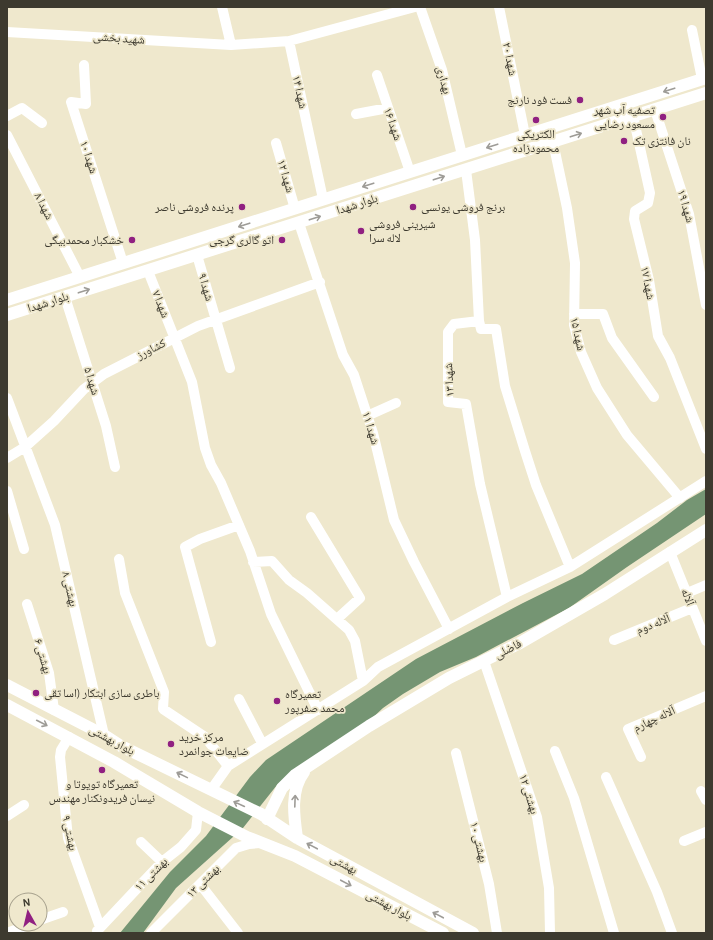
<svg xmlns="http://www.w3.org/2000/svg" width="713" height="940" font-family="'Alegreya Sans','Noto Naskh Arabic',sans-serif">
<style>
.water{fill:#759573}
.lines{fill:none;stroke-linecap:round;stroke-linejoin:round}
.minor{stroke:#fff;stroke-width:10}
.major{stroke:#fff;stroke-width:12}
.oneway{stroke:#9e9c97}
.poi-dot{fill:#902081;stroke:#efe8cd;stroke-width:1.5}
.labels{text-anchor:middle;stroke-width:3.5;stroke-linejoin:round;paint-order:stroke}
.street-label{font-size:12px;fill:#3d3a2f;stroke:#efe8cd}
.poi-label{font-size:12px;fill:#3d3a2f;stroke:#efe8cd;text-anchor:start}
</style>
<rect width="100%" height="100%" fill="#efe8cd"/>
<path class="water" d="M706,489V514L627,567L569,608L476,657L440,672L403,694L383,708L368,722L295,770L277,785L243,828L176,888L143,933H120L170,872L206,836L250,777L266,760L416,659L523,603L582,574L657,523L687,500Z"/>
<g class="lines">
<path class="minor" d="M222,7L231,45
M420,7L442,70L462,155
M499,7L525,135
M692,30L702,79
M7,32L231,45L289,41L323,199
M289,41L415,7
M84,65L86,104L71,102L123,263
M377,75L410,172
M655,110L689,214L706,305
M356,114L388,108
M7,116L22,108L42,123
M633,116L650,193L648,203L635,211L634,219L649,280L658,336L670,358L706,449
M7,135L80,277
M553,142L567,208L575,263L574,325L581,352L597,388L627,435L680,498
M276,143L295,209
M466,170L475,240L479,321L454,324L448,332V402L466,404L480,484L507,597
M299,223L343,355L354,375L373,433L394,520L414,562L449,629
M197,255L230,368
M148,271L192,382L205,448L211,465L221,483L250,551L271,614L318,710
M65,297L106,426L115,467
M574,314H603L612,338L654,397
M479,321L481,329H496L505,386L525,451L536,485L570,567
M7,398L55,525L104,735
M367,416L396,403
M7,458L25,447L54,421L84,389L104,374L198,326L320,282
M7,491L24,549
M311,517L360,598L337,619
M670,552L706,641
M119,559L125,593L164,692L163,709L205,737L228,766
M253,562L272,561L289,580L307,593L349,630L355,641L363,681
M687,593L706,585
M27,604L49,673L54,710
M614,640L692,608
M211,642L185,547L200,539L239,525
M484,661L537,817L549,888L550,933
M239,699L262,743
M69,737L61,750L60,757L68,838L100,927
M555,751L574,798L614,933
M456,753L489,884L497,933
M641,757L628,729L706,696
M606,777L657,892L672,933
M211,790L228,766L363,681L378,667L507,597L570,567L706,481
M701,791L706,800
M7,816L24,805
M684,841L706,832
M141,842L162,862
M200,884L238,933
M40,920L63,912
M97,931L162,862L181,847L196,830L198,812
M7,933L31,924
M151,933L236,848L249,844L260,843"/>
<path class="major" d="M7,300L706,78
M7,315L706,93
M7,685L104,735L121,746L261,814L297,838L473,933
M7,705L114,762L198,812L247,837L295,856L443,933
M267,819L282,788L295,775L369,726L449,678L520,643L605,594L706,530
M297,838C294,817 290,790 304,772"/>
</g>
<defs><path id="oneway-shaft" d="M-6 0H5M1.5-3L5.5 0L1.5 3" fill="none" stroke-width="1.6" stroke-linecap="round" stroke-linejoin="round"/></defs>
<g class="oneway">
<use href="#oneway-shaft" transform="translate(669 90) rotate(162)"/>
<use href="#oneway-shaft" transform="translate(576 135) rotate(-18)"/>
<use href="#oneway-shaft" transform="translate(492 146) rotate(162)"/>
<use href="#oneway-shaft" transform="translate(439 178) rotate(-18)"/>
<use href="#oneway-shaft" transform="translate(368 185) rotate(162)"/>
<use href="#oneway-shaft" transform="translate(315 218) rotate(-18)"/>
<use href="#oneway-shaft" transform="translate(244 225) rotate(162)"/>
<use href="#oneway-shaft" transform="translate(84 291) rotate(-18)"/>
<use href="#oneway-shaft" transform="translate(42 723) rotate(27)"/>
<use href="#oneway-shaft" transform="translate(182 775) rotate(-154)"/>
<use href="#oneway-shaft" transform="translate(295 801) rotate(-88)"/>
<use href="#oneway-shaft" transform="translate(239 804) rotate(-155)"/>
<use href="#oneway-shaft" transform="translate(312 846) rotate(-152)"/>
<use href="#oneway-shaft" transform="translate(346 883) rotate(28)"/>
<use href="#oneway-shaft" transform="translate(438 915) rotate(-152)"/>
</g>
<g class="poi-dot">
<circle cx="580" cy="100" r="4"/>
<circle cx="663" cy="117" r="4"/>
<circle cx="536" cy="120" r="4"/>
<circle cx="624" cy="141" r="4"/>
<circle cx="242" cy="207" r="4"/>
<circle cx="413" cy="207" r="4"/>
<circle cx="361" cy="231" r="4"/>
<circle cx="132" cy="240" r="4"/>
<circle cx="282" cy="240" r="4"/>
<circle cx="36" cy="693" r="4"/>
<circle cx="277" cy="701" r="4"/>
<circle cx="171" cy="744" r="4"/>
<circle cx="102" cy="770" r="4"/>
</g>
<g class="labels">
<g class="street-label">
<text transform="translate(119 38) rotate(4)" y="4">شهید بخشی</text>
<text transform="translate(510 59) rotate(79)" y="4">شهدا ۲۰</text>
<text transform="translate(444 80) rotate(75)" y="4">بهداری</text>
<text transform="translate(300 92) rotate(78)" y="4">شهدا ۱۴</text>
<text transform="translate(393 124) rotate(71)" y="4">شهدا ۱۶</text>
<text transform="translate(89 157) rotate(72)" y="4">شهدا ۱۰</text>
<text transform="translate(286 176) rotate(74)" y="4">شهدا ۱۲</text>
<text transform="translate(357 204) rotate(-18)" y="4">بلوار شهدا</text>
<text transform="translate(44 206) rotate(63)" y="4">شهدا ۸</text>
<text transform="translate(686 206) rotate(74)" y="4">شهدا ۱۹</text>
<text transform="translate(648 283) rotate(79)" y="4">شهدا ۱۷</text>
<text transform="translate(206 287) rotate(74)" y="4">شهدا ۹</text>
<text transform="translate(48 302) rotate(-18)" y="4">بلوار شهدا</text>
<text transform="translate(161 304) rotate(69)" y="4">شهدا ۷</text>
<text transform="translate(578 334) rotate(78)" y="4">شهدا ۱۵</text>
<text transform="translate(151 349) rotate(-27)" y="4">کشاورز</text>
<text transform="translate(449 380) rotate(-93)" y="4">شهدا ۱۳</text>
<text transform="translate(92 381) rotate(73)" y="4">شهدا ۵</text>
<text transform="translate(371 428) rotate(73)" y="4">شهدا ۱۱</text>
<text transform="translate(70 589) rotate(77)" y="4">بهشتی ۸</text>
<text transform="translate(688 597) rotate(68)" y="4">آلاله</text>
<text transform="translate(653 624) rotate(-22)" y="4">آلاله دوم</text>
<text transform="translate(508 649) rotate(-27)" y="4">فاضلی</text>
<text transform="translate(43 656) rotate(74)" y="4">بهشتی ۶</text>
<text transform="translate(654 719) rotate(-25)" y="4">آلاله چهارم</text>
<text transform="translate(112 740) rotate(28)" y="4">بلوار بهشتی</text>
<text transform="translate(529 794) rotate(73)" y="4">بهشتی ۱۲</text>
<text transform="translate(70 833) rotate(78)" y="4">بهشتی ۹</text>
<text transform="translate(479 842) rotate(76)" y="4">بهشتی ۱۰</text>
<text transform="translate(344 864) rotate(28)" y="4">بهشتی</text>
<text transform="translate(151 874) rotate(-45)" y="4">بهشتی ۱۱</text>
<text transform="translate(203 881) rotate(-45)" y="4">بهشتی ۱۳</text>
<text transform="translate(389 905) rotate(28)" y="4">بلوار بهشتی</text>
</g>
<g class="poi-label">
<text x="572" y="104" text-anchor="end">فست فود نارنج</text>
<text x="655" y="114" text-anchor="end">تصفیه آب شهر<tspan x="655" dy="14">مسعود رضایی</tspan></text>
<text x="536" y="138" text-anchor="middle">الکتریکی<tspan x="536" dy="14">محمودزاده</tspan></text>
<text x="632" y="145">نان فانتزی تک</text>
<text x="234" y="211" text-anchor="end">پرنده فروشی ناصر</text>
<text x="421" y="211">برنج فروشی یونسی</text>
<text x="369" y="228">شیرینی فروشی<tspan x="369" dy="14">لاله سرا</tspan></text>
<text x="124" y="244" text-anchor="end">خشکبار محمدبیگی</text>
<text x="274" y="244" text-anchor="end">اتو گالری گرجی</text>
<text x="44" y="697">باطری سازی ابتکار (اسا تقی</text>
<text x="285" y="698">تعمیرگاه<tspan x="285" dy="14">محمد صفرپور</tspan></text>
<text x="179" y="741">مرکز خرید<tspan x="179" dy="14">ضایعات جوانمرد</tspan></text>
<text x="102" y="788" text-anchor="middle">تعمیرگاه تویوتا و<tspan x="102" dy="14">نیسان فریدونکنار مهندس</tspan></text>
</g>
</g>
<rect width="713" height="940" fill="none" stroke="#3d3a2f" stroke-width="16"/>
<g transform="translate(28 912) rotate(352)"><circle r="19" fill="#efe8cd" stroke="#a8a28e"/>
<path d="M0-3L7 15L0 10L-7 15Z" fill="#902081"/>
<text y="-6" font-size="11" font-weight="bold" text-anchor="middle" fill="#3d3a2f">N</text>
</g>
</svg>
